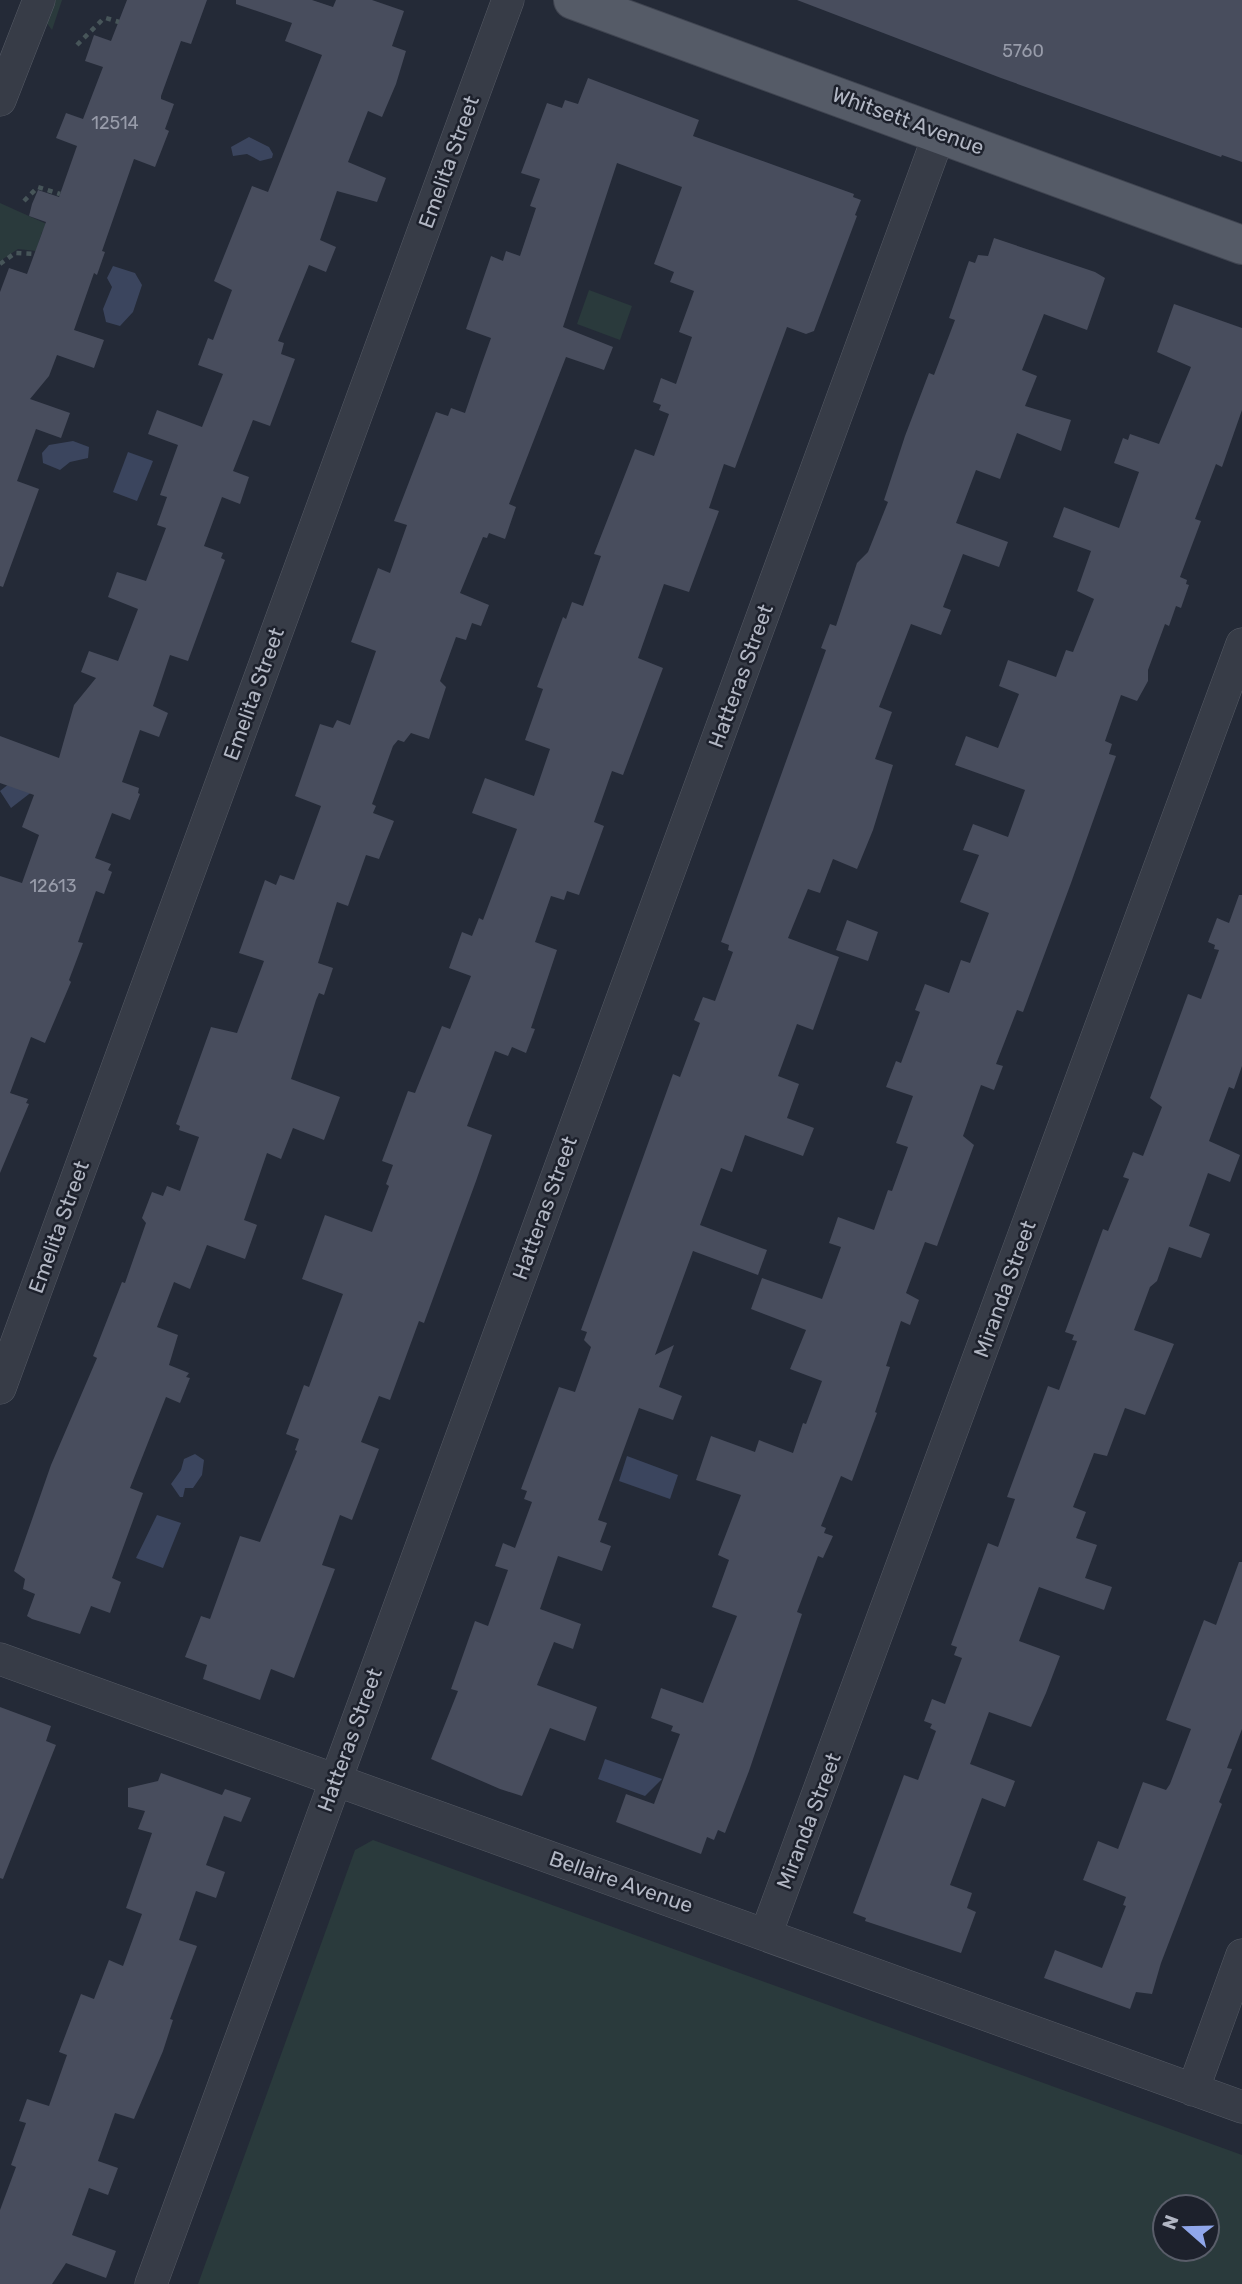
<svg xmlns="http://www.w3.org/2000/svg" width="1242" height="2284" font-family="Rubik,sans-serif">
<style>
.green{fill:#2a3a3c;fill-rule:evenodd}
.water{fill:#3b455e}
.building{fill:#484d5d}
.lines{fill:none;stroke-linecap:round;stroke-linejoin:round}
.minor-casing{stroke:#555a65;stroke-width:33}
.major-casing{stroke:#404551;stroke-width:40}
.path{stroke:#475559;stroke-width:4.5;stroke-dasharray:5 5;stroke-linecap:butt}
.minor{stroke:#373c47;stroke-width:32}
.major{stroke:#555b67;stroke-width:38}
.labels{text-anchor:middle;stroke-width:5;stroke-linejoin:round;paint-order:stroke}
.number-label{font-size:18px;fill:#989caa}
.street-label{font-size:21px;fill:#b2b7c4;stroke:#1d212c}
</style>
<rect width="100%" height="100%" fill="#242a37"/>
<path class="green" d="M53,0H62L52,30L46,22Z
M0,203L51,226L42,232L36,251L18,249L0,261Z
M589,290L632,306L620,340L577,324Z
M373,1840L1242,2155V2284H198L355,1850ZM1165,2207H1207V2249H1165Z"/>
<path class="water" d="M249,137L269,147L273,154L272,158L260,161L247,154L233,156L231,147Z
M113,266L135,273L142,285L133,312L120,326L106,322L103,309L112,287L107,278Z
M73,441L89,447L88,458L70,462L60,470L43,463L42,453L49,445Z
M128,452L153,461L137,501L113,492Z
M29,768L42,784L11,808L0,791Z
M195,1454L204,1460L202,1475L193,1488H185L183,1497H180L171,1484L181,1470L184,1459Z
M627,1456L678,1475L670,1499L619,1481Z
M157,1515L181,1523L163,1568L136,1558Z
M605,1759L662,1779L645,1796L598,1779Z"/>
<path class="building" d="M127,0H207L191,44L181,41L161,96V99L174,104L165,129L169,131L155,167L134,159L102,251L105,252L97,275L94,273L74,330L104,340L94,368L57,355L49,376L30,399L70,413L61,438L36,429L17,481L39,489L3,587L0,586V292L9,268L27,274L46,222L29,216L32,204L38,190L59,197L77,146L56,138L66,113L83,119L103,67L85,61L94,35L111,41Z
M236,0H312L333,7L336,0H372L404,11L392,46L406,51L396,84L382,117L368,111L348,162L386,178L377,202L337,191L320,240L336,247L326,272L309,265L278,341L284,343L281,354L295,359L270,426L253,420L233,471L249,477L240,504L222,497L204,546L223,553L221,558L225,560L188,661L170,655L153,706L168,713L159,737L140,730L122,782L139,788L138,793L140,794L130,820L112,813L95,858L111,864L108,870L112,872L104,894L96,891L78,942L83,943L69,980L71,982L45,1043L31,1037L10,1093L28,1099L26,1103L29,1104L0,1173V876L22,883L39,835L22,827L34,795L0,783V736L59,758L74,705L96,678L81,672L89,651L118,661L138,609L108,597L117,572L146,581L166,528L157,525L167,497L160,495L178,445L148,434L157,410L202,427L223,374L198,365L208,338L213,340L232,290L214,281L252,186L268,192L322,55L285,41L292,23L236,4Z
M797,0H1242V162L1222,155L1221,157L1001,78Z
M588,78L699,120L693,136L854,194L853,197L861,200L855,215L857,216L814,331L806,334L787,327L735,468L724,464L709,508L719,511L689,592L664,584L638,658L663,668L623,775L612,771L594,822L604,826L579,895L567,891L564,900L551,896L535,942L557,950L531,1028L535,1029L526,1053L512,1047L508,1056L495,1051L467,1126L492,1135L476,1181L424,1323L419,1321L390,1400L379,1396L361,1442L379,1449L352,1520L340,1515L322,1565L335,1569L294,1678L271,1669L260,1700L203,1679L207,1665L185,1657L201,1616L210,1619L240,1536L260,1542L297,1451L295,1450L299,1439L286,1434L304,1385L309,1387L343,1294L302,1279L325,1215L372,1232L389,1186L386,1184L393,1165L382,1161L408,1091L415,1093L442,1026L450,1029L471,976L449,968L462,932L472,936L479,918L483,920L517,829L472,813L485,778L534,796L550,749L525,740L543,689L537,687L563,617L566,619L572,602L583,606L601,556L594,554L635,449L654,456L669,414L659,410L661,405L653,402L661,378L676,384L692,337L679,332L694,291L670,282L674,272L654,264L682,187L617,163L563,327L613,347L604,370L566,357L509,504L516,507L505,539L489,533L487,538L483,537L460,593L489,605L481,626L472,623L466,640L456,637L440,681L446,687L429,739L411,733L404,742L398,740L393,746L372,804L376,806L373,813L394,821L379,859L366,855L348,906L337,902L318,963L333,968L324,995L319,993L316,1000L291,1079L340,1097L324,1140L293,1128L281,1159L267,1153L244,1220L257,1225L245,1259L207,1245L190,1289L174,1282L157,1327L178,1335L169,1365L189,1373L186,1377L190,1378L180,1403L166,1397L130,1488L143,1493L112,1578L121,1582L110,1613L91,1606L80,1634L32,1619L27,1616L35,1594L23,1589L25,1579L14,1571L51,1465L97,1358L93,1356L122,1282L125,1283L146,1223L142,1218L152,1192L163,1196L167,1186L180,1191L199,1137L179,1130L180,1126L176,1124L211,1027L237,1033L264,961L239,953L265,880L276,885L280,875L294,880L321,806L295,796L320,724L333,728L337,720L350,725L376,651L351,642L378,568L390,573L407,525L394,521L436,412L448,416L451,408L465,413L481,366L491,338L466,329L491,256L503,261L506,251L520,256L536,208L530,206L540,179L521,173L547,103L562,108L565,100L578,104Z
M994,238L1095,272L1105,278L1087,330L1044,314L1022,370L1037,376L1025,406L1071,420L1061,451L1017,433L1000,479L976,470L956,523L1008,542L999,567L963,554L943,607L951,610L941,635L911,624L879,707L892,712L875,759L893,765L873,830L857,869L833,859L820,893L808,889L788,938L839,957L813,1030L797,1024L778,1076L799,1084L787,1118L814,1128L803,1156L745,1135L732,1172L721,1168L700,1225L767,1250L758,1275L693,1251L655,1355L674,1345L659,1387L682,1396L673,1420L639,1408L598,1520L607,1523L600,1542L611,1546L602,1571L558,1556L540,1609L581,1624L573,1649L554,1642L537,1685L597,1707L585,1741L550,1728L522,1796L500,1789L431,1759L458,1691L451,1689L475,1621L488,1626L508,1570L495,1566L503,1543L515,1548L532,1502L524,1499L527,1491L521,1489L559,1387L575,1392L591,1347L584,1340L587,1332L581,1330L608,1255L673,1074L680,1077L700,1023L694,1020L703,997L715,1001L733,952L728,950L729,945L721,942L826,650L821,648L830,624L836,626L857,563L868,552L888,502L884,500L905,436L929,373L934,375L955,320L949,318L969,261L975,263L978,255L988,256Z
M1174,304L1242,328V410L1222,467L1216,464L1195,519L1201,521L1180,577L1187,580L1186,584L1189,585L1181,608L1176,606L1169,626L1165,624L1148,670V681L1137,701L1121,695L1105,741L1112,744L1109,754L1116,756L1071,883L1023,1012L1017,1010L996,1064L1003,1066L994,1090L981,1085L963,1136L974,1145L937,1246L925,1242L906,1293L919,1300L910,1325L901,1321L886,1366L890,1367L875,1412L877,1413L852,1481L841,1476L821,1526L826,1528L824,1533L833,1536L823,1558L818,1556L797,1612L802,1614L749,1771L725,1833L718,1830L714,1840L707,1837L701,1854L616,1822L626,1794L654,1804L680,1734L671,1731L673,1726L651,1718L661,1688L703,1703L737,1616L712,1607L729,1560L718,1555L741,1495L696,1480L711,1436L755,1452L759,1440L793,1453L803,1423L806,1424L822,1381L790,1369L806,1330L751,1309L762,1278L822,1299L841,1247L829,1243L838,1217L874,1230L888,1190L892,1191L908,1147L896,1143L913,1096L886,1087L896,1061L901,1063L920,1012L915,1010L925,984L949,993L961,960L970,963L989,913L960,902L979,855L963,850L973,824L1008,837L1025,790L955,765L966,736L998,748L1019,694L999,686L1008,660L1056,677L1066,650L1073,652L1094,599L1077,591L1091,551L1053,537L1064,507L1119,528L1139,472L1114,463L1123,438L1128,440L1130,434L1159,444L1191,367L1157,352Z
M1239,895H1242V1066L1234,1089L1229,1087L1209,1141L1240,1155L1230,1182L1208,1173L1189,1226L1210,1234L1201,1258L1169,1247L1157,1281L1150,1287L1134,1330L1174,1344L1145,1415L1125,1408L1107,1456L1094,1453L1073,1507L1086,1512L1076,1538L1097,1545L1085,1578L1112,1587L1104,1610L1039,1587L1019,1641L1060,1656L1046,1693L1031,1727L989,1712L970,1764L1015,1781L1005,1807L982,1798L950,1885L972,1893L967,1908L976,1912L961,1953L865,1921L866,1918L853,1913L904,1775L918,1780L936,1731L930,1728L932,1724L924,1721L932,1699L945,1704L962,1658L954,1655L957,1647L951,1645L988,1543L998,1547L1015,1499L1007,1497L1048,1386L1059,1390L1077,1341L1072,1340L1074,1335L1065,1332L1103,1229L1108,1231L1129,1179L1123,1177L1133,1152L1143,1156L1162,1107L1150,1098L1188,994L1201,999L1219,950L1214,949L1215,945L1208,942L1217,918L1229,923Z
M847,920L878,932L868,961L836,950Z
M1239,1562H1242V1729L1227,1768L1232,1769L1219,1802L1222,1804L1161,1963L1152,1994L1136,1992L1130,2009L1044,1978L1055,1950L1102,1968L1126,1906L1123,1905L1126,1897L1083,1880L1098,1841L1118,1849L1143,1782L1166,1790L1170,1784L1191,1729L1166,1720L1204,1620L1216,1625Z
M0,1707L51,1726L46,1741L56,1745L3,1879L0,1878Z
M161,1773L222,1795L225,1789L251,1798L241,1822L224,1816L206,1865L225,1872L216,1898L196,1891L179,1940L197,1946L170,2019L173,2020L163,2051L134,2119L115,2113L98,2161L118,2168L108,2195L89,2188L72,2235L116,2251L106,2278L66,2263L52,2284H0V2210L16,2167L11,2165L26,2123L19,2121L27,2099L49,2106L67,2055L59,2052L81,1994L94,1999L109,1960L123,1966L142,1914L126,1908L152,1833L138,1829L145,1811L128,1807V1788L158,1781Z"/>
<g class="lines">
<g class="minor-casing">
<path id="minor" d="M0,100L39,0
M0,1388L508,0
M0,1659L1242,2107
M766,1934L1242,644
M1193,2090L1242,1955
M151,2284L940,132"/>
</g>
<g class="major-casing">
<path id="major" d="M573,0L1242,245"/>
</g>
<path class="path" d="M77,45L102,20L106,18L119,22
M24,201L38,187L60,194
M0,264L15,253L35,254"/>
<use href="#minor" class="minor"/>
<use href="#major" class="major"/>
</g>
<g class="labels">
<g class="number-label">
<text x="1023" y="57">5760</text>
<text x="115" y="129">12514</text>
<text x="53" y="892">12613</text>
</g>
<g class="street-label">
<text transform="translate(908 121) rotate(20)" y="7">Whitsett Avenue</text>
<text transform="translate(449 162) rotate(-70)" y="7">Emelita Street</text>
<text transform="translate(741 676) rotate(-70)" y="7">Hatteras Street</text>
<text transform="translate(254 694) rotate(-70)" y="7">Emelita Street</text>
<text transform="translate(545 1208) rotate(-70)" y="7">Hatteras Street</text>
<text transform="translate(59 1227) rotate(-70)" y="7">Emelita Street</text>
<text transform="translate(1005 1289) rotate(-70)" y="7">Miranda Street</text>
<text transform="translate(350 1740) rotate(-70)" y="7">Hatteras Street</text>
<text transform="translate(809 1821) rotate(-69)" y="7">Miranda Street</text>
<text transform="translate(621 1882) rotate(19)" y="7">Bellaire Avenue</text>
</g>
</g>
<g transform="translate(1186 2228) rotate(290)"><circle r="33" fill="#1d212c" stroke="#595d69" stroke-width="2"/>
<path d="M0-5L12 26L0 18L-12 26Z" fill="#90a7eb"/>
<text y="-10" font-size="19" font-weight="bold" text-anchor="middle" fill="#b2b7c4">N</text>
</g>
</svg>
